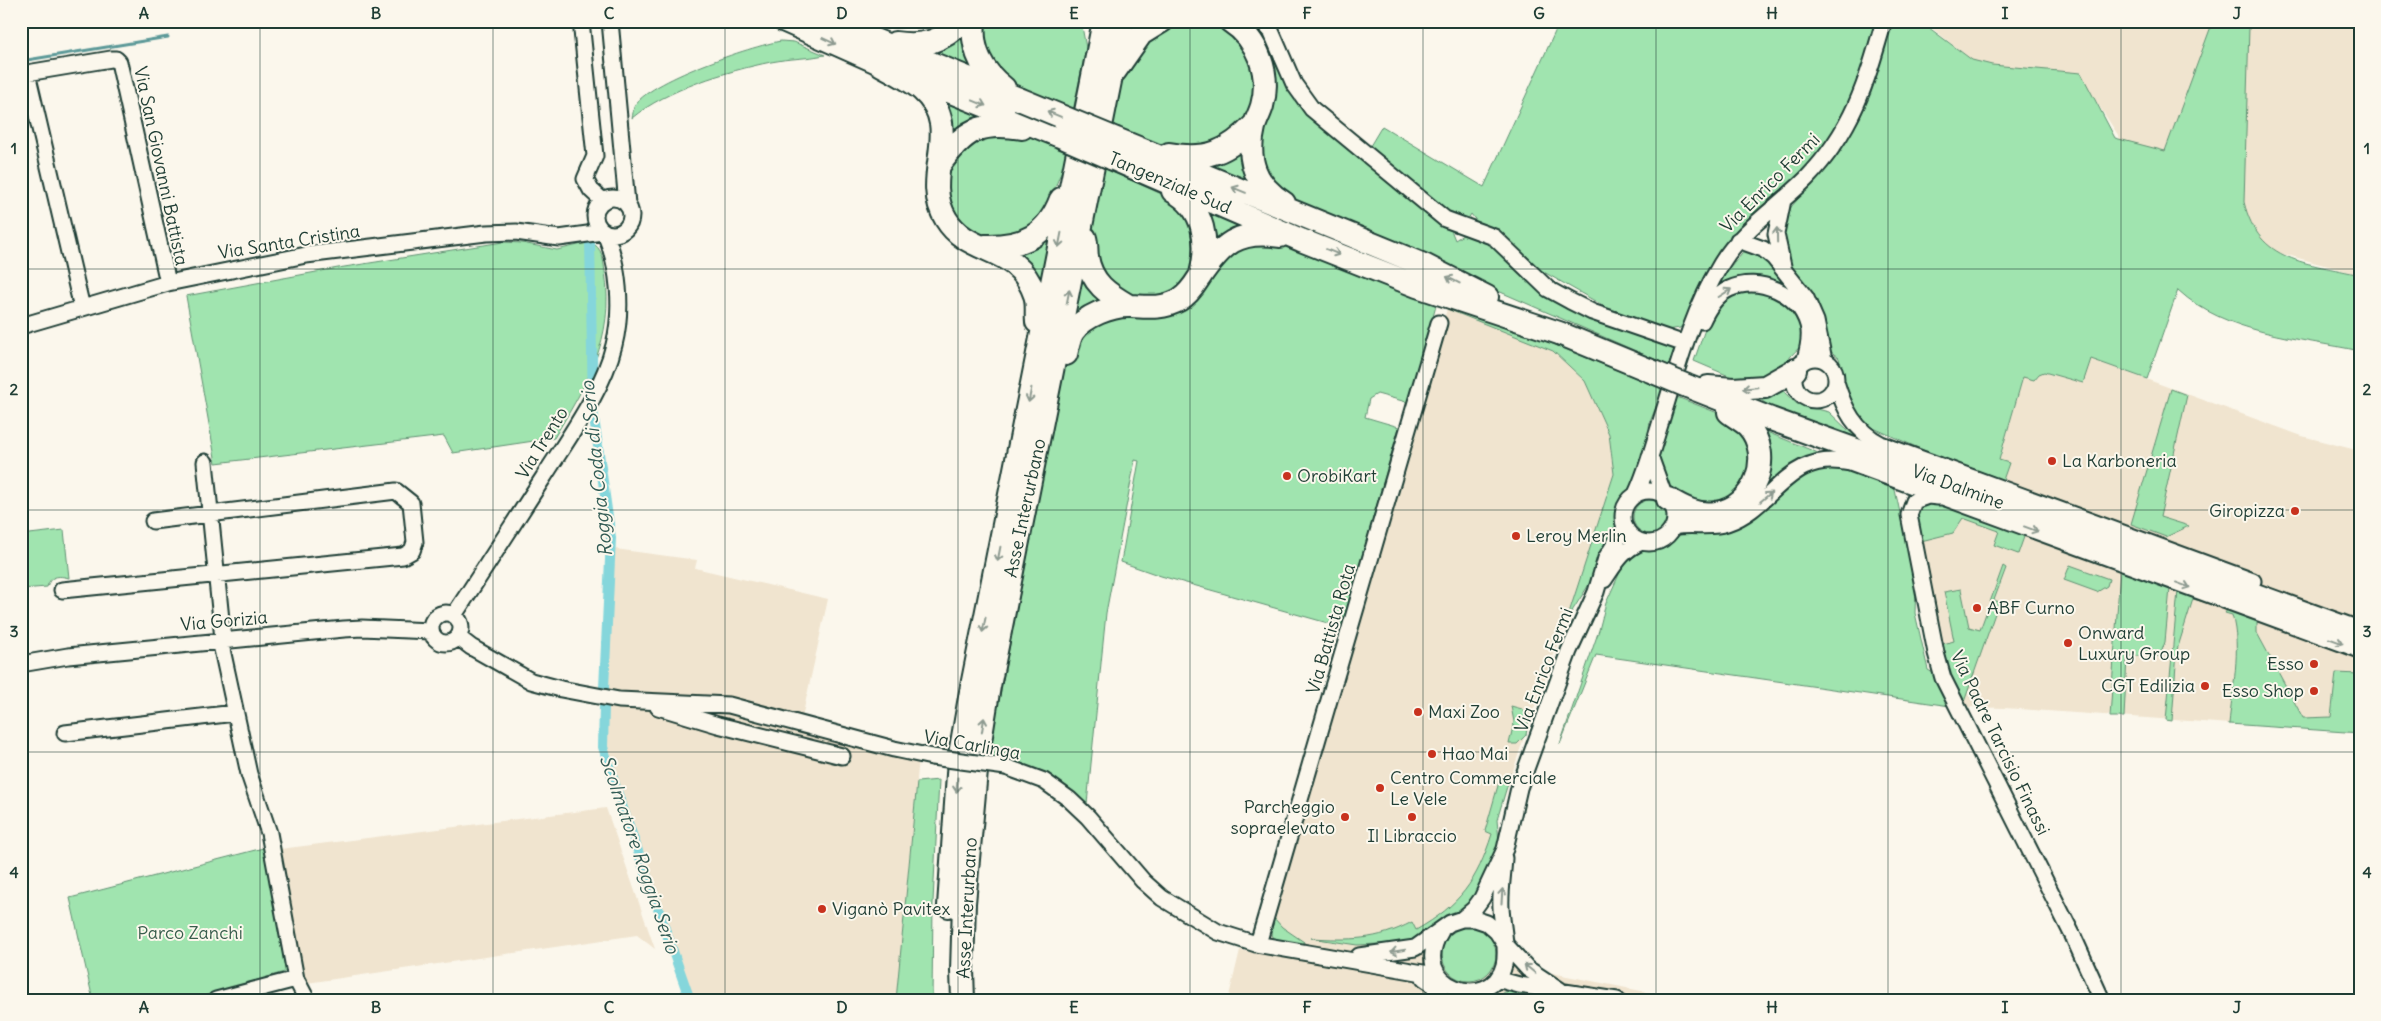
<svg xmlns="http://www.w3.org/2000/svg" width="2381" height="1021" font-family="Delius,sans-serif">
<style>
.built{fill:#f0e4cf}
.green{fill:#a0e4af;stroke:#609072}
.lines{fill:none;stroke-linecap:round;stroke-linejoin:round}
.stream{stroke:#5c9998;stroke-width:3}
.canal{stroke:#85d6db;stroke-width:10}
.minor-casing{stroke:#1f3d34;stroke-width:19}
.highway-casing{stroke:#1f3d34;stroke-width:26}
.minor{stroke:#fbf7ec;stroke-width:15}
.highway{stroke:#fbf7ec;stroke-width:22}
.minor-bridge-casing{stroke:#1f3d34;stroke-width:19;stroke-linecap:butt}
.highway-bridge-casing{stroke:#1f3d34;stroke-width:26;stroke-linecap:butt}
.minor-bridge{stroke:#fbf7ec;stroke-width:15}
.highway-bridge{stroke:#fbf7ec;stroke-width:22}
.oneway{stroke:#8d9a90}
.grid{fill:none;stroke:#1f3d34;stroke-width:1;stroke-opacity:0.55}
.poi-dot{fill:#c8321e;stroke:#fbf7ec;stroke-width:2}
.labels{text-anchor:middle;stroke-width:4;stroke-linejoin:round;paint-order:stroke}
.street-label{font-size:18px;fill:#1f3d34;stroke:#fbf7ec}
.poi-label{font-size:18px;fill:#1f3d34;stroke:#fbf7ec;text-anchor:start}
.park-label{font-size:18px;fill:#395e4d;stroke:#fbf7ec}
.water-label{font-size:19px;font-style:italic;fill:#335c55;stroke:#fbf7ec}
.neatline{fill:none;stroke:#1f3d34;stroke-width:2}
.grid-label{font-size:16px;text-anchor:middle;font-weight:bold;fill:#1f3d34}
</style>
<rect width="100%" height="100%" fill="#fbf7ec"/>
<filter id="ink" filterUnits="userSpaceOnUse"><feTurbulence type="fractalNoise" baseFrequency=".02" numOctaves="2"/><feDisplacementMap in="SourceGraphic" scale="10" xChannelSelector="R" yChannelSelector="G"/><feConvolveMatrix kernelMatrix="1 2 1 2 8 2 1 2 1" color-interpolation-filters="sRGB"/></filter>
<g filter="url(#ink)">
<path class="built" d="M1923,21H2360V275L2276,252L2265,245L2256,233L2248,217L2114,146L2120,138L2090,92L1973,61Z
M1447,309L1553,351L1585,381L1609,434L1614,474L1567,619L1529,722L1497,820L1498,841L1495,853L1470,903L1537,970L1686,1000H1228L1240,950L1259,954Z
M2091,359L2302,436L2360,451V674L2336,673L2332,717L2303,718L2257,633L2231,724L2004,708L1969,707L1964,702L1950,674L1921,541L1932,500L2003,480L1999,461L2023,377L2044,372L2083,383Z
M615,549L697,560L695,568L828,599L802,718L607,693Z
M605,702L728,707L919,758L896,1000H692L621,797L605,746Z
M606,808L655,949L637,935L307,983L303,971L280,849Z"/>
<path class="green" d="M979,21H1081L1086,48L1073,111L1001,80L977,31Z
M1185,21H1206L1233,34L1254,63V109L1220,145L1162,148L1112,124L1124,70L1134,51L1170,24Z
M1241,21H1258L1292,86L1449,225L1455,240L1466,233L1492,243L1524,276L1674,349L1668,365L1287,199L1258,159L1265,127Z
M1560,21H1877L1854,102L1813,165L1729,240L1703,277L1684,323L1680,328L1666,330L1616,313L1535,267L1499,235L1477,222L1471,214L1465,224L1447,217L1367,151L1382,126L1484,187Z
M1893,21H1920L1972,60L1992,65L2081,73L2115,138L2165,151L2213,21C2226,21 2238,19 2249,27L2244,202C2259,264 2307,262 2360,275V351C2300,338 2225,334 2178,290L2147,379L2091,359L2083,383L2044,372L2039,374L2034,380L2023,377L1999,460L2009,463L2003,480L1923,450L1869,426L1861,419L1847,399L1839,358L1825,347L1786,263L1783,232L1791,207L1842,148L1860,118L1871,93Z
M962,30L984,79L929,51Z
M781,41L794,42L825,55C807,59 789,58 771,62C727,71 667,89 632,118C633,115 633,110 634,107C646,81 752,46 781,41Z
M935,95L997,118L946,148Z
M1018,132L1069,152L1047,208L1031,229L990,238L965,227L951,210L943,176L974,138Z
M1239,147L1261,190L1194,163Z
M1104,168L1177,201L1200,236L1188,283L1148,303L1104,283L1090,232Z
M1199,202L1258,226L1216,250Z
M1059,216L1042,302L1013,249Z
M1276,240L1437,302L1410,403L1377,394L1369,399L1365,417L1399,427L1342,627L1161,576L1121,562L1139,461L1135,460L1106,613L1087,804L1053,777L1020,765L1004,762V758L988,756L1065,363L1080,334L1095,322L1140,315L1230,249Z
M503,242L522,243L557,250L591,242C603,249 603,259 605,272C615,339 587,383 554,438L453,453L444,436L216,463L186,296L338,268Z
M1745,249L1763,256L1794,289L1787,290L1766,282L1711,299L1723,277Z
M1081,269L1106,298L1070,328Z
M1748,289L1780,295L1802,320L1803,345C1791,353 1786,364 1776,375L1736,379L1694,361L1710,315L1729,296Z
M1448,306L1526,333L1663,389L1650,422L1638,485L1624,498L1618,512L1619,526L1588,586L1567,619L1614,474L1609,434L1585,381L1553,351L1447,309Z
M1783,384L1785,393L1797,404L1829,412L1850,432L1872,446L1776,410L1756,397Z
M2171,389L2187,395L2160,517L2189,526L2166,537L2131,524Z
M1677,397L1733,419L1742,425L1754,477L1713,509L1668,489L1657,464L1661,441Z
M1752,426L1828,457L1746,505Z
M1813,468L1853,469L1892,487L1895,490L1916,585L1915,613L1928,670L1935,674L1950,706L1596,655L1560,744L1599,630L1606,603L1626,559L1638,550C1660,553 1669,545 1684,531Z
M1633 517a17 17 0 1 1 34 0a17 17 0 1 1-34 0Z
M1932,500L2025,534L2018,554L1994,545L1999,531L1963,518L1953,533L1921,541L1915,511L1919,506Z
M64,530L69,578C58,575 50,576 47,587L21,589V535Z
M2070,565L2109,579L2107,586L2097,592L2064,580Z
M2003,566L2006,568L1994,600L1999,602L1964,702L1950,674L1943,644L1954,641L1944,592L1961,589L1969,627L1980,630Z
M2120,570L2170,588L2165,642L2160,656H2127L2124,717H2110Z
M2178,591L2215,605L2193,599L2177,650L2172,721L2166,720Z
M2227,610L2257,621V633L2303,718L2331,717L2336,673L2360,674V733L2229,724C2232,690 2242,649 2232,615L2225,613Z
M1511,706L1522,709L1529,717L1526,735L1517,744H1509L1514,722Z
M1511,773L1497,820L1499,841L1495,853L1483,881L1470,903L1450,916L1421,939L1401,943L1357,945L1311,938C1350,940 1376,941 1412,922L1416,930C1460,905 1477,881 1492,834L1485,831L1499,782L1502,783Z
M939,780L933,902L932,1000H896L917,782Z
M267,847L291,970L190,1000H93L70,898Z
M1274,918L1282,927L1304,942L1303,946L1275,941L1271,935Z
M1442 954a27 27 0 1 1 54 0a27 27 0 1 1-54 0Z
M1505,992H1521L1566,1000L1506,998L1491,1000Z"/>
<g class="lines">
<path class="stream" d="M21,61L168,37"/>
<path class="canal" d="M590,240L593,411L611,538L604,688
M604,707L603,747L619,797L690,1000"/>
<g class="minor-casing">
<path id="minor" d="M581,21L595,156L585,179L591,190L603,201
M610,21L627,204
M1262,21L1271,31L1294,84L1312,109L1445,219L1494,237L1548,289L1570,301L1592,312L1685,344
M27,73L82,308
M21,74L111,59H116L119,62L168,283
M595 216a18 18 0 1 1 36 0a18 18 0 1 1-36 0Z
M1738,240L1763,249L1774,258L1806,298L1816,321L1824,360
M1783,266L1776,234L1783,200
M1702,321C1708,308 1716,295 1729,289C1759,275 1799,293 1808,325C1811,336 1808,349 1805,359
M21,326L168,283L306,255L486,233L516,232L559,238L602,232
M1794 379a21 21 0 1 1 42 0a21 21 0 1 1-42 0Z
M1836,382C1844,409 1855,431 1881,444L2253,581
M1650,456L1664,495
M205,462L223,639
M1623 517a26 26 0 1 1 52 0a26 26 0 1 1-52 0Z
M1636,494C1645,475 1651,454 1657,434C1675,377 1690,315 1721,264C1742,229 1778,207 1806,179C1853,130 1866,84 1884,21
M1938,497L1928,496L1914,501L1909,515L1936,653L1943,678L2073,936L2102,1000
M1673,527C1691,523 1710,529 1727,523C1775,507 1787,449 1850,463L2360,650
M1604,580C1615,564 1623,549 1642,542
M62,590L403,556L412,551L415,542L411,503L396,491L153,521
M431 628a15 15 0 1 1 30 0a15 15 0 1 1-30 0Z
M454,615C484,570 513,524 543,478C568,438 603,391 614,345C623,309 619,266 605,233
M458,637L471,647L531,681L561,689L619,700L729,705L894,749L932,757
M220,640L249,774L269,833L296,979L307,1000
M21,664L68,656L344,629L362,628L431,631
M658,707L718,725L842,756
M65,733L235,713
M1006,767L1044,781L1069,799L1088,817L1143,881L1162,898L1218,932L1256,944L1429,974L1440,978
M1462,919L1474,909L1482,898L1505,849L1519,788L1569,651L1596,592L1606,558L1625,528
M1441,931C1406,988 1492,1014 1504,965C1508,948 1502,926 1501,908C1500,892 1503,875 1504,858
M1256,944L1260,937L1439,323
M1359,956L1415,948L1450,923L1462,919H1475L1487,923L1497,932L1504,943L1528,969L1560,990
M1424,978L1430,982L1443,1000
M1497,979L1519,985L1617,1000
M216,1000L296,979"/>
</g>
<g class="highway-casing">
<path id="highway" d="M785,21L877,62L1060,136
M828,21L1019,99
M974,21C971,50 982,71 1004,88
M1230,21C1258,39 1271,74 1262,106C1260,113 1256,120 1254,127C1246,160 1255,185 1284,203
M895,43C922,47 943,42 962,21
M877,62C892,71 910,79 922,90C966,129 919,175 946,219C969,257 1017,243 1035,295C1038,303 1036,313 1037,322
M1115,71L1141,34L1162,21
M1116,139L1426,266L1487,297
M1169,154C1207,161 1228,152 1254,125
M1111,158L1301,240L1417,286L1559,333L1651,371
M940,164C965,130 980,121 1022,128
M1173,191C1205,208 1209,242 1201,274
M1085,238C1087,244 1086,251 1087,257C1091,283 1108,294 1129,306
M985,246C1023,247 1047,236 1061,199
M1066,354C1068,347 1069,338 1073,332C1084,316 1112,305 1131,306C1148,307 1163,309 1179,300C1188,295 1194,286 1199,278C1222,244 1238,229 1280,236
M1687,386L1771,419L2360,633
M1708,387L1733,389L1765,387L1795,370
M1668,499C1683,508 1698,516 1716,513C1754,508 1775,456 1748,426C1743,421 1735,417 1729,412
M949,906L959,760L972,686L1104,21
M963,1000L962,970L964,903L977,760L989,686L1122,21"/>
</g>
<use href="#minor" class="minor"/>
<use href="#highway" class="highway"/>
<g class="minor-bridge-casing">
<path id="minor-bridge" d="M932,757L1006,767"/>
</g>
<g class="highway-bridge-casing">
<path id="highway-bridge" d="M1019,99L1116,139
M1060,136L1111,158
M1651,371L1687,386"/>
</g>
<use href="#minor-bridge" class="minor-bridge"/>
<use href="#highway-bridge" class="highway-bridge"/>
</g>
<defs><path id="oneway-shaft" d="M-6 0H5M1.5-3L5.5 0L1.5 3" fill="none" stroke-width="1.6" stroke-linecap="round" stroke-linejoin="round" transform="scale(1.25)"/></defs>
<g class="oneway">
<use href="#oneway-shaft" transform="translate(829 41) rotate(24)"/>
<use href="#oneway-shaft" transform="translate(979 103) rotate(22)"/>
<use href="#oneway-shaft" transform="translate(1054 114) rotate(-157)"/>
<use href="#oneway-shaft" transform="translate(1239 190) rotate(-158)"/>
<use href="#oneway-shaft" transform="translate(1777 235) rotate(-91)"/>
<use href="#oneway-shaft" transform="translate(1060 240) rotate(101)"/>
<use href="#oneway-shaft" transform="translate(1333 252) rotate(22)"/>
<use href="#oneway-shaft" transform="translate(1453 280) rotate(-153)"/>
<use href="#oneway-shaft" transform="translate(1725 293) rotate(-32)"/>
<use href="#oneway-shaft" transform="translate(1068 297) rotate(-79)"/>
<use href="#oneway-shaft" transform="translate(1750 388) rotate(175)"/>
<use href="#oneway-shaft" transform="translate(1030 395) rotate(101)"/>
<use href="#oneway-shaft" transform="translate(1766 497) rotate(-40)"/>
<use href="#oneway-shaft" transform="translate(2031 529) rotate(20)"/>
<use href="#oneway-shaft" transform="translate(999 554) rotate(101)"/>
<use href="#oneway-shaft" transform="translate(2183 585) rotate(20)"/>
<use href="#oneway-shaft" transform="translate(984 625) rotate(102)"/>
<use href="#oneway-shaft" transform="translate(2336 641) rotate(20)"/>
<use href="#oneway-shaft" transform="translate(983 725) rotate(-81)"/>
<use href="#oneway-shaft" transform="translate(957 785) rotate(94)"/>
<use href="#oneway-shaft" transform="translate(1502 896) rotate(-86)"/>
<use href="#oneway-shaft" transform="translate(1398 951) rotate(170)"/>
<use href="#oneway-shaft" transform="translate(1530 969) rotate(-141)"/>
</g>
</g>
<path class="grid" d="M260,21V1000M493,21V1000M725,21V1000M958,21V1000M1190,21V1000M1423,21V1000M1656,21V1000M1888,21V1000M2121,21V1000M21,269H2360M21,510H2360M21,752H2360"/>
<g class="poi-dot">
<circle cx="2052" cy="461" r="5"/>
<circle cx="1287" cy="476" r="5"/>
<circle cx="2295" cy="511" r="5"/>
<circle cx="1516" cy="536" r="5"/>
<circle cx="1977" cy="608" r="5"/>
<circle cx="2068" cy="643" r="5"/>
<circle cx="2314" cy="664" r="5"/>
<circle cx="2205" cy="686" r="5"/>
<circle cx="2314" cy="691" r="5"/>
<circle cx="1418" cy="712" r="5"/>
<circle cx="1432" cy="754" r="5"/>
<circle cx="1380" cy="788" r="5"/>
<circle cx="1345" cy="817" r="5"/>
<circle cx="1412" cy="817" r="5"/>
<circle cx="822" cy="909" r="5"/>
</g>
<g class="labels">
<g class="street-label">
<text transform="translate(161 166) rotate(78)" y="6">Via San Giovanni Battista</text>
<text transform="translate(1170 183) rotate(23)" y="6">Tangenziale Sud</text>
<text transform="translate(1770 183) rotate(-45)" y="6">Via Enrico Fermi</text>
<text transform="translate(289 242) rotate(-9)" y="6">Via Santa Cristina</text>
<text transform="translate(542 443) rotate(-58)" y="6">Via Trento</text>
<text transform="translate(1958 487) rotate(20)" y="6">Via Dalmine</text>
<text transform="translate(1025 508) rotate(-78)" y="6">Asse Interurbano</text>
<text transform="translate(224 621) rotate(-5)" y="6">Via Gorizia</text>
<text transform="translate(1331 629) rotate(-74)" y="6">Via Battista Rota</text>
<text transform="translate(1544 670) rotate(-69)" y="6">Via Enrico Fermi</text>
<text transform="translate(2000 743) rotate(64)" y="6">Via Padre Tarcisio Finassi</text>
<text transform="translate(972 745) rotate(10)" y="6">Via Carlinga</text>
<text transform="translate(967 908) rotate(-87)" y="6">Asse Interurbano</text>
</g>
<g class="poi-label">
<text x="2062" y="467">La Karboneria</text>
<text x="1297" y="482">OrobiKart</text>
<text x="2285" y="517" text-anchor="end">Giropizza</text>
<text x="1526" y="542">Leroy Merlin</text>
<text x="1987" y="614">ABF Curno</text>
<text x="2078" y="639">Onward<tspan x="2078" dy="21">Luxury Group</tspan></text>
<text x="2304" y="670" text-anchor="end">Esso</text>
<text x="2195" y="692" text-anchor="end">CGT Edilizia</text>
<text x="2304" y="697" text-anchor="end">Esso Shop</text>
<text x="1428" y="718">Maxi Zoo</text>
<text x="1442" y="760">Hao Mai</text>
<text x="1390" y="784">Centro Commerciale<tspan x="1390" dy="21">Le Vele</tspan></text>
<text x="1335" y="813" text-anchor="end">Parcheggio<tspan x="1335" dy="21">sopraelevato</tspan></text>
<text x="1412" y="842" text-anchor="middle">Il Libraccio</text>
<text x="832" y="915">Viganò Pavitex</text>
</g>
<g class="park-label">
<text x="190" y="939">Parco Zanchi</text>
</g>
<g class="water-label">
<text transform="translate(596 469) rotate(-96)" y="7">Roggia Coda di Serio</text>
<text transform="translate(640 854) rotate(71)" y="7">Scolmatore Roggia Serio</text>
</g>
</g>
<rect width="2381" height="1021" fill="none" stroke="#fbf7ec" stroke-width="55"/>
<rect x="28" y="28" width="2326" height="966" class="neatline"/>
<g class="grid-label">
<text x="144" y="19">A</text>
<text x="376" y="19">B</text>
<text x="609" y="19">C</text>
<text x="842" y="19">D</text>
<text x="1074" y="19">E</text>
<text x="1307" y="19">F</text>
<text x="1539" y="19">G</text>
<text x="1772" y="19">H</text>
<text x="2005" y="19">I</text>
<text x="2237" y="19">J</text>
<text x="14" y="154">1</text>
<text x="2367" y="154">1</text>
<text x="14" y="395">2</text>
<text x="2367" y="395">2</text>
<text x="14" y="637">3</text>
<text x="2367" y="637">3</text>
<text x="14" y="878">4</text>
<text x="2367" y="878">4</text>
<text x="144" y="1013">A</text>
<text x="376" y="1013">B</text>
<text x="609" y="1013">C</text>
<text x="842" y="1013">D</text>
<text x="1074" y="1013">E</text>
<text x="1307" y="1013">F</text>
<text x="1539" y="1013">G</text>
<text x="1772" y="1013">H</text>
<text x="2005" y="1013">I</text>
<text x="2237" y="1013">J</text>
</g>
</svg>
